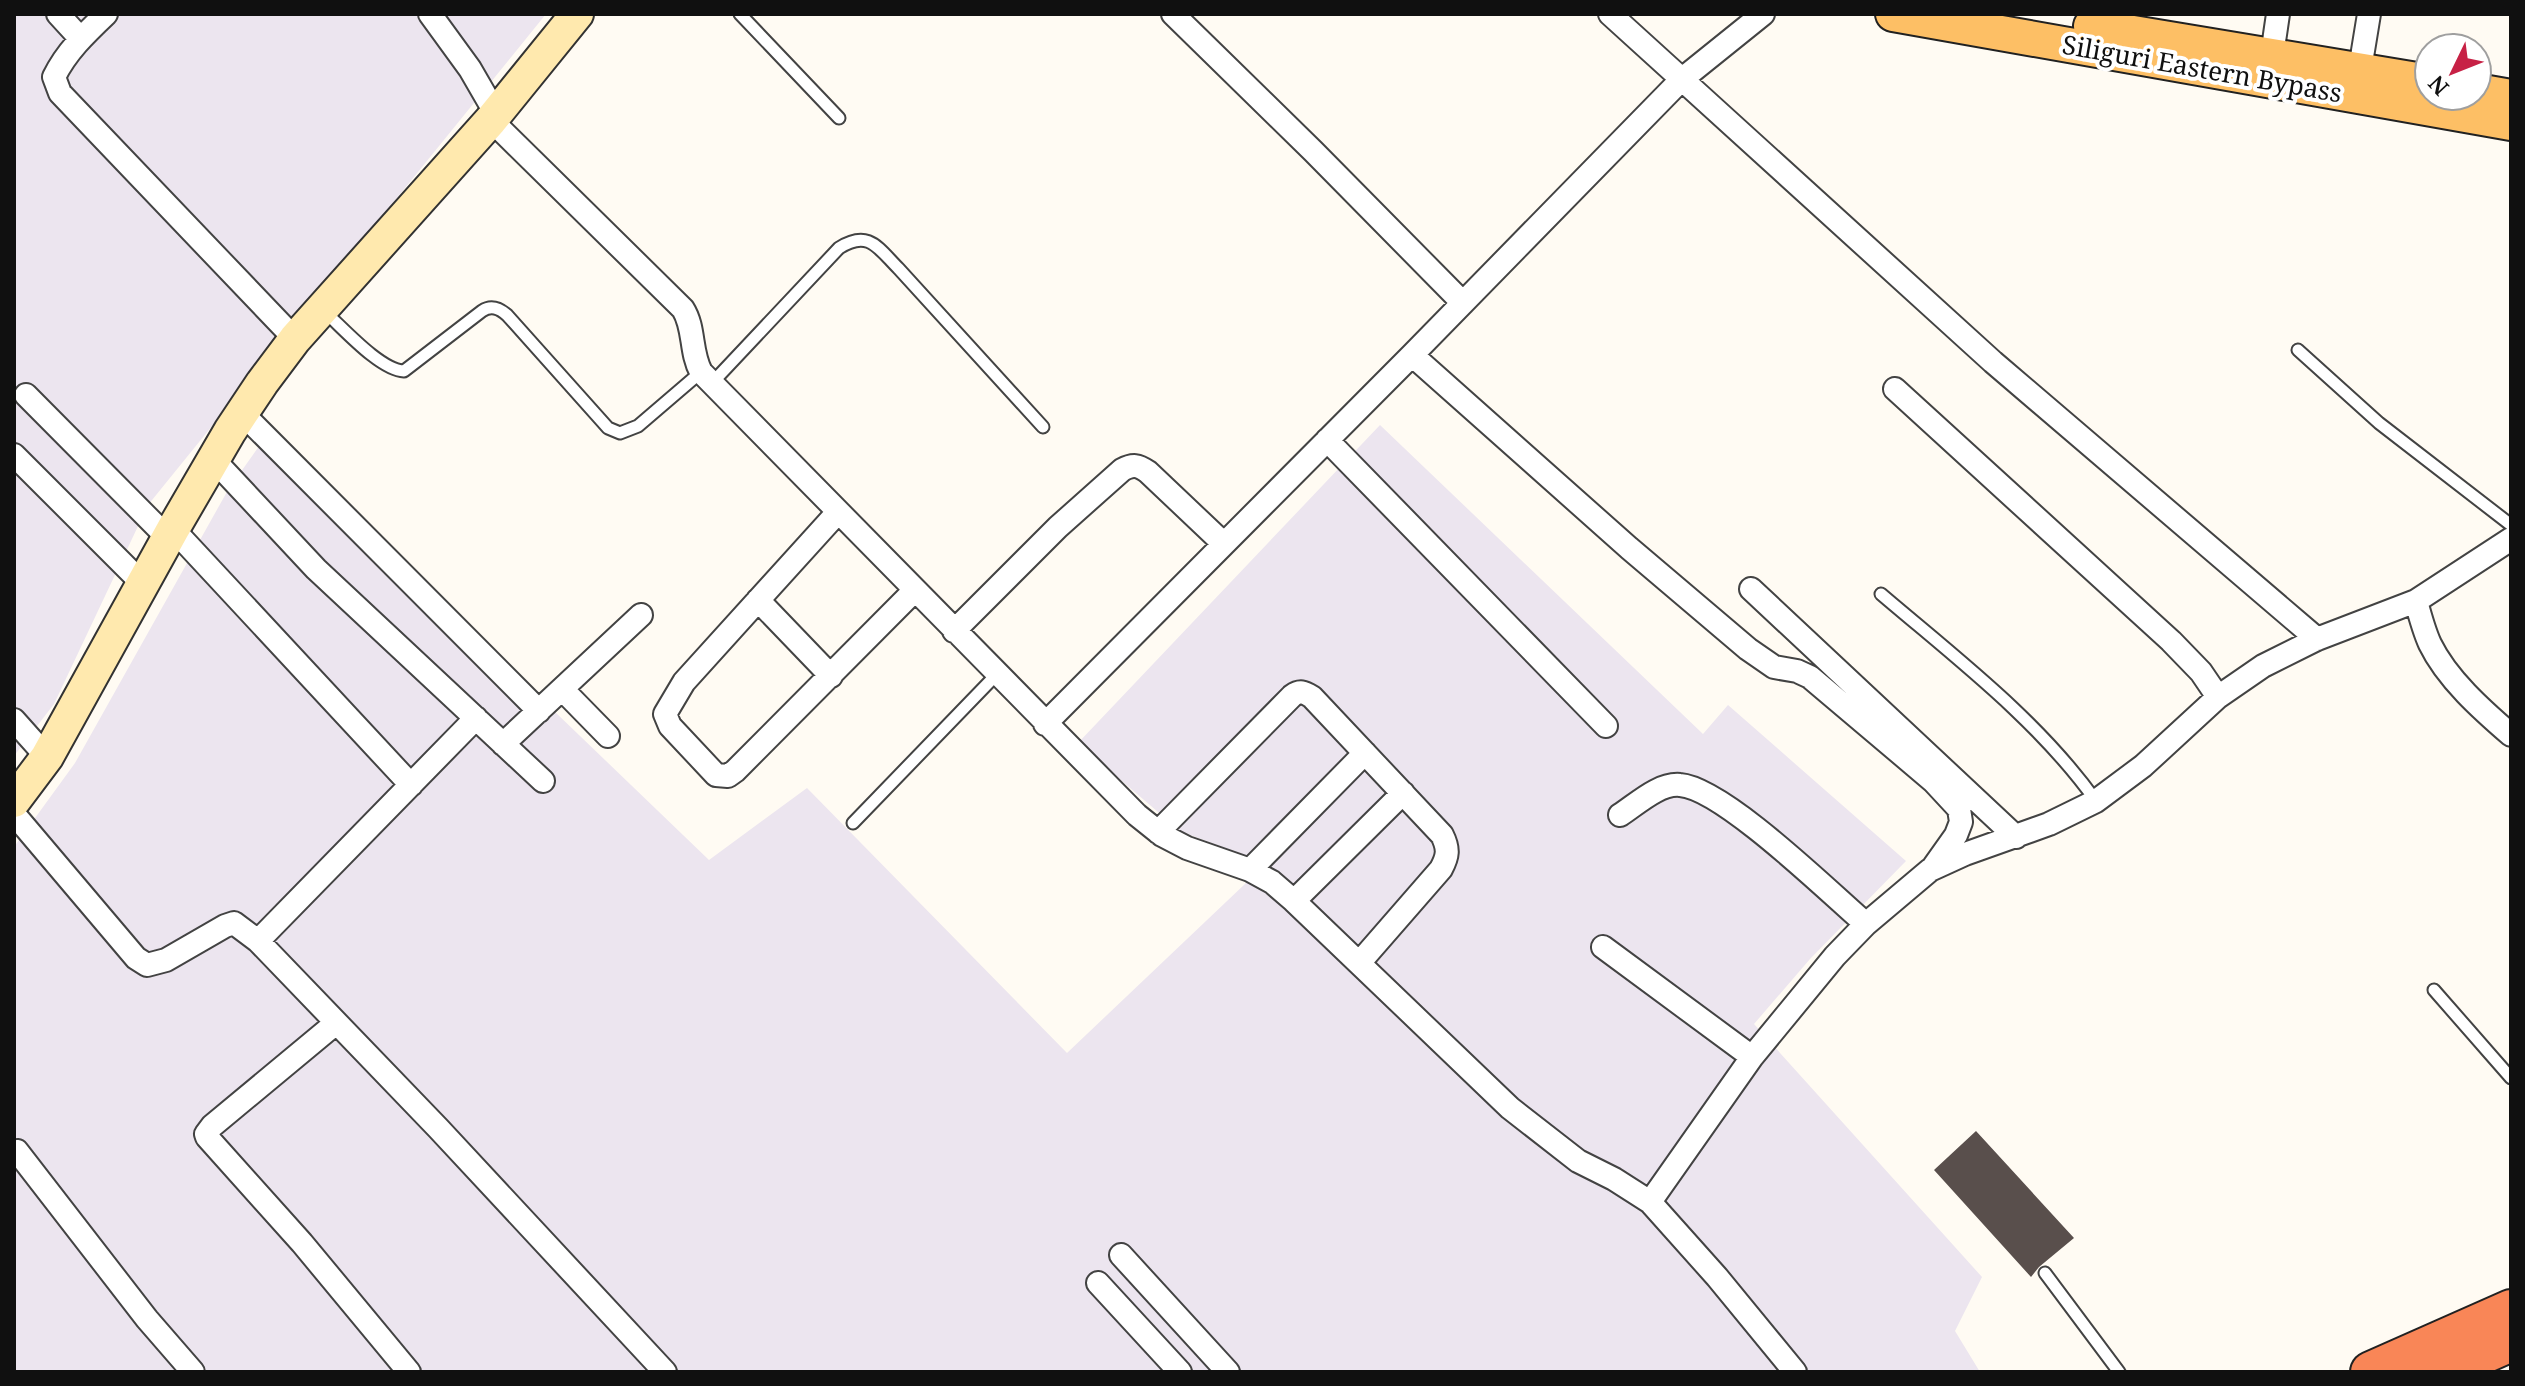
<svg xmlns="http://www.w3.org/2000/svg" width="2525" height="1386" font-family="'Noto Serif',serif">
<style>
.industrial{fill:#ece5ef}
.building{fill:#594f4c}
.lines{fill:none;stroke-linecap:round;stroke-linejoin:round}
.lane-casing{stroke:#434343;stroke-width:15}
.street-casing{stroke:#434343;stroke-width:26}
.secondary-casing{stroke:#323232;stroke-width:36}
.primary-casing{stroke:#212121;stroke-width:38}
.highway-casing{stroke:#212121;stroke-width:44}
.lane{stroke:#fff;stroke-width:11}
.street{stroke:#fff;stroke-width:22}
.secondary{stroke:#ffe9ae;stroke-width:32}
.primary{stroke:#fdbf65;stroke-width:34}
.highway{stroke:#f98657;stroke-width:40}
.labels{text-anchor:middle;stroke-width:8;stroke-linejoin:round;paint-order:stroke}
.street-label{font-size:26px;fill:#101010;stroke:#fff}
</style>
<rect width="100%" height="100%" fill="#fffbf3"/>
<path class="industrial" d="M14,14H546L148,505L54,704L14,756Z
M1380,425L1703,734L1728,705L1906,861L1810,959L1754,1024L1982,1277L1955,1331L1980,1372H14V847L75,763L228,490L267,435L709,860L807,788L1067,1053L1266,864L1180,831L1078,743Z"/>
<path class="building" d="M1976,1131L2074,1238L2039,1267L2031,1277L1934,1170Z"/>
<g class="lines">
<g class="lane-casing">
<path id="lane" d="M740,14L839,118
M325,312C343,328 380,370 404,371L482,311C491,305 499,308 507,315L608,428L620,433L638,426L701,372
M2298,350L2379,423L2511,525
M712,383L839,248C869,229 878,248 899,269L1043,427
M1881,594C1956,658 2038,720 2096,801
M853,823L997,674
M2434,990L2511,1078
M2045,1273L2119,1372"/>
</g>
<g class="street-casing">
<path id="street" d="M58,14L80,38
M106,14C86,33 66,52 54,77L60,93L295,339
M430,14L470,69L496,114
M1173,14L1313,151L1463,303
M1610,14L1993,362L2317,639
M2272,55L2278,14
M2360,69L2369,14
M491,120L683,309C695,328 690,352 701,372L1137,815L1162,835L1187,848L1250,870L1272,882L1294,901L1510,1108L1578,1161L1614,1179L1650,1202L1717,1277L1795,1372
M1412,355L1629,548L1748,649L1774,667L1797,671L1810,677L1933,781L1959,809L1961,822L1956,835L1934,866
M1895,389L2171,641L2201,672L2218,697
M26,395L168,538
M242,413L539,711
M1327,440L1606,726
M14,455L143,584
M214,460L316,569L543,781
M838,512L684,682L665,714L670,726L716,775L728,776L735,771L915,590
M173,529L411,785
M1751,589L2016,837
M758,600L831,676
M2416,601C2420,616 2424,631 2430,644C2447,679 2482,710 2511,735
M954,631L1058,527L1122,470C1133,464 1138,465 1148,472L1224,544
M562,689L608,736
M14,720L47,757
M1045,724L1412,355L1681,80L1763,14
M503,744L641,615
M14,814L136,958L147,965L166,960L225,926L234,923L258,941L438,1128L665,1372
M1620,815C1637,804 1659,783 1680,785C1723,788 1830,893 1866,924
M1158,832L1292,696C1300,690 1304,692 1312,697L1442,835C1449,849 1448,856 1441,869L1360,962
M1250,870L1365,753
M1294,901L1403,793
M258,941L476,718
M1603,947L1752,1057
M336,1023L212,1126L206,1134L207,1137L302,1243L409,1372
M17,1151L147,1319L193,1372
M1650,1202L1752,1057L1835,956L1866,924L1930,870L1965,854L2049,824L2096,801L2143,766L2218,697L2263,666L2317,639L2416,601L2511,539
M1121,1255L1228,1372
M1098,1283L1180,1372"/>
</g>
<g class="secondary-casing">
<path id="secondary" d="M14,801L47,757L173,529L230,431L262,383L295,339L491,120L577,14"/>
</g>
<g class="primary-casing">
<path id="primary" d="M1893,14L2511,123
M2091,26L2429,82
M2477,91L2511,97"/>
</g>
<g class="highway-casing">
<path id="highway" d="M2371,1372L2511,1310
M2441,1372L2511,1341"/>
</g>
<use href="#lane" class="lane"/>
<use href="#street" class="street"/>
<use href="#secondary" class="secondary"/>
<use href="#primary" class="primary"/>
<use href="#highway" class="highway"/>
</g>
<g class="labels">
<g class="street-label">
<text transform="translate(2202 69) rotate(10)" y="9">Siliguri Eastern Bypass</text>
</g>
</g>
<rect width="2525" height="1386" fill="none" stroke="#101010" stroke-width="32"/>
<g transform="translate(2453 72) rotate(227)"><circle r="38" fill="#ffffff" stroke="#9f9f9f" stroke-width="2"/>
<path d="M0-6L14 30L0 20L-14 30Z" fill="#c72145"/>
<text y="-12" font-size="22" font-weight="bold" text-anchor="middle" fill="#101010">N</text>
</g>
</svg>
